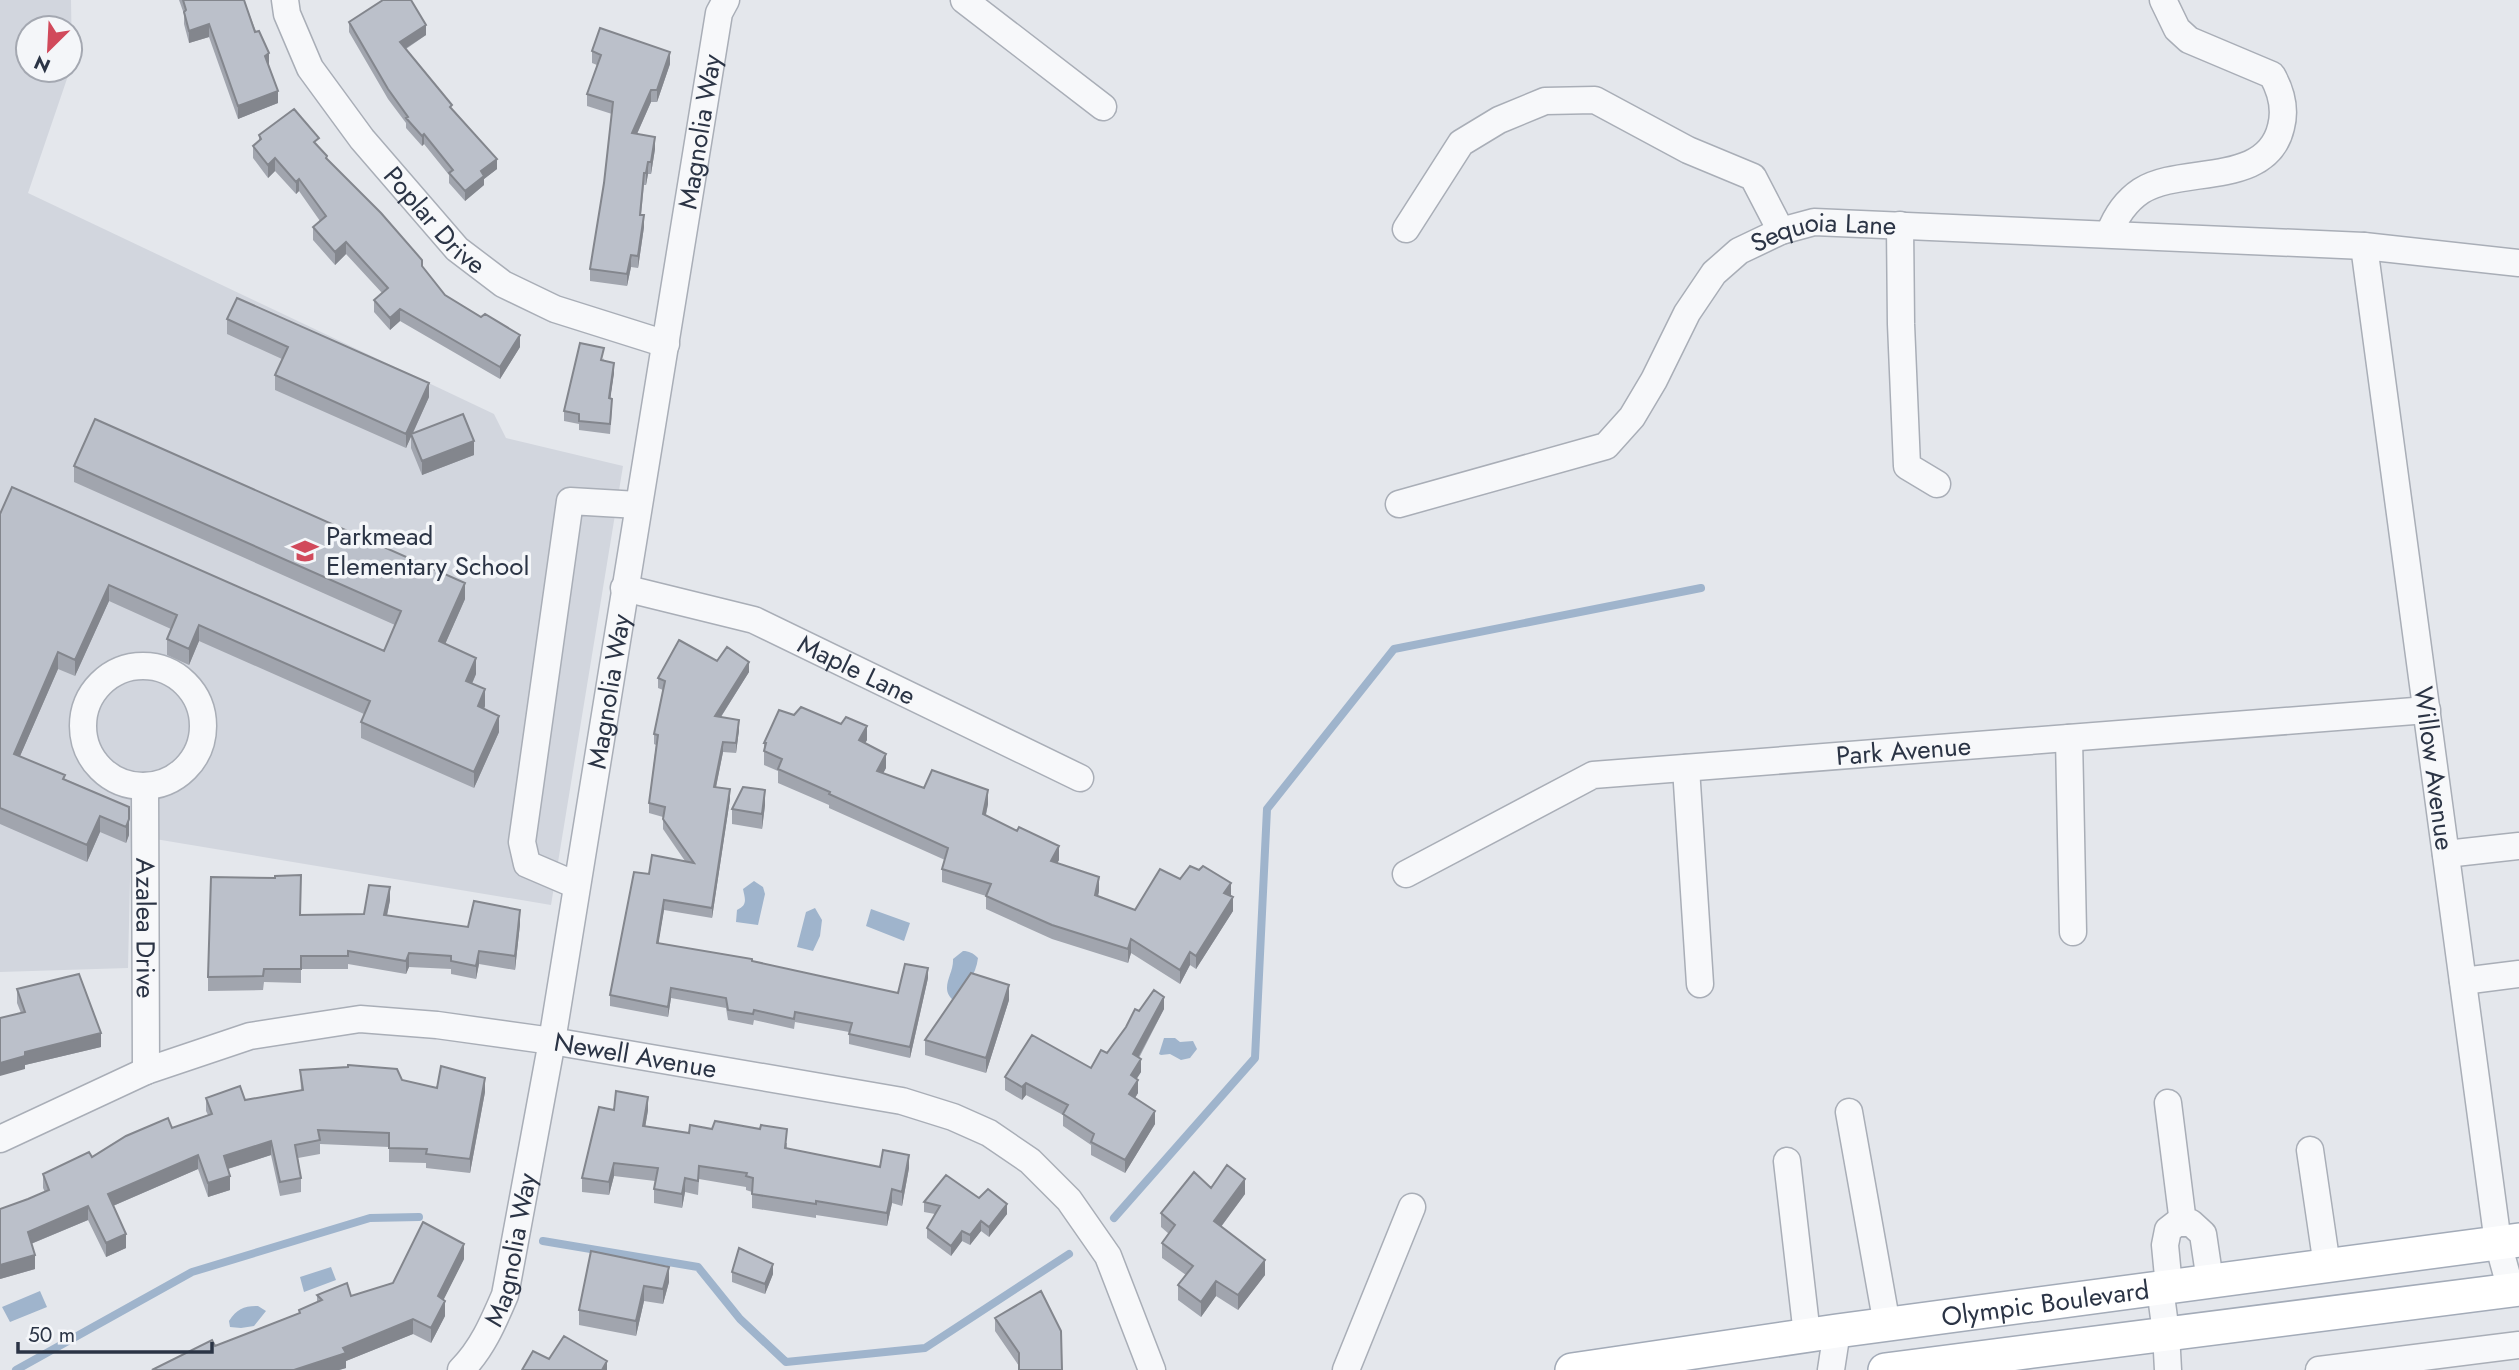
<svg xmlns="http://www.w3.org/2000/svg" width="2519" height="1370" font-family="Jost,sans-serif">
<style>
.built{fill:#d2d6de}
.water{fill:#9fb4cc}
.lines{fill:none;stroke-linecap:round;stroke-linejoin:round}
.stream{stroke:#9fb4cc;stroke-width:8}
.minor-casing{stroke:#a9aeb7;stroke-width:29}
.major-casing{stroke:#a3abb8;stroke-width:36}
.minor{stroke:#f7f8fa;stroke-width:26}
.major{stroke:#fff;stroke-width:33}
.wall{fill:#a1a5ae}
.shaded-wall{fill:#83868d}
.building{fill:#bbc0ca;stroke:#83868d;stroke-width:2}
.labels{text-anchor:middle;stroke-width:7;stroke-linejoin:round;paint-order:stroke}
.street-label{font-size:26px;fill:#2b3445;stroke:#f4f6f9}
.poi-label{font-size:26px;fill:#2b3445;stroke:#f4f6f9;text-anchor:start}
</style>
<rect width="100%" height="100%" fill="#e4e7ec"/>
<path class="built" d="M0,0H71L72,63L70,69V28H28V70H70L28,193L494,414L506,438L623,466L551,905L131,835L128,968L0,972Z"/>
<path class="water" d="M754,881L763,887L765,894L758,925L736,922L737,910C748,905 745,899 743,889Z
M815,908L822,920L820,936L813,951L797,947L806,912Z
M871,909L910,923L904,941L866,926Z
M963,951C969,951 973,953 978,958C976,975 965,990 953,1000C939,988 954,974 953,959Z
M1164,1038H1175L1180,1042L1193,1041L1197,1049L1190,1058L1181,1060L1170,1054L1161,1055L1159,1054Z
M331,1267L336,1280L304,1292L300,1277Z
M40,1291L47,1307L10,1322L2,1307Z
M258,1306L266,1311L254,1326L241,1328L230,1327L229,1321C237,1309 244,1306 258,1306Z"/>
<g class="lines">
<path class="stream" d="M1114,1218L1255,1058L1267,809L1394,649L1701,588
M543,1241L698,1267L740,1319L786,1362L925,1348L1069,1254
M16,1370L192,1272L370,1218L419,1217"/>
<g class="minor-casing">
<g id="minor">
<path id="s1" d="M285,0L287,14L310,68L362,139L457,249L503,284L555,309L666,344"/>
<path d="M964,0L1103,107"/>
<path d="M1900,225L1901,324L1907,466L1937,484"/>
<path d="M1406,229L1461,143L1499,120L1545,101L1595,100L1688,150L1753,177L1781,231"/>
<path d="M2109,234C2115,218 2126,201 2141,191C2181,165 2267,188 2281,127C2286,108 2281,91 2272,75L2189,40L2177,29L2163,0"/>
<path id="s2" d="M2364,246L2494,1213L2498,1243L2511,1290"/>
<path id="s3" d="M1399,504L1606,446L1632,417L1654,380L1687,313L1714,273L1739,251L1781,231L1814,222L2364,246L2519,263"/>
<path id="s4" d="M624,588L754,620L1080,778"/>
<circle cx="143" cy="726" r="60"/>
<path d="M2069,738L2073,932"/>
<path d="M1686,768L1700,984"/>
<path id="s5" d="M145,786L146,1071"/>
<path d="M2446,854L2519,846"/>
<path id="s6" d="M1406,874L1593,775L2427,710"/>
<path d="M576,885L527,864L522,842L570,501L638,505"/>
<path d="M2463,981L2519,974"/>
<path d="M2168,1103L2183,1223"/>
<path d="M1849,1112L1887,1325"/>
<path id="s7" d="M0,1139L146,1071L250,1036L360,1019L437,1025L552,1041L902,1101L953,1117L989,1133L1030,1161L1069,1200L1108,1256L1152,1370"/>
<path d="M2310,1150L2327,1266"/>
<path d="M1787,1161L1807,1335"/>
<path d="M2169,1287L2165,1245L2168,1230L2177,1223H2191L2203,1234L2210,1281"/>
<path d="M2160,1288L2166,1333L2168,1370"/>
<path id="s8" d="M461,1370C482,1349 493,1323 505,1295L552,1041L719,13L726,0"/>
<path d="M1346,1370L1412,1207"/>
<path d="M1831,1370L1837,1331"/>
<path d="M2319,1370L2519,1345"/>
</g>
</g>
<g class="major-casing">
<g id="major">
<path id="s9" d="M1572,1370L1837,1331L2519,1240"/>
<path d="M1885,1370L2519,1289"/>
</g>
</g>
<use href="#minor" class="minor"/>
<use href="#major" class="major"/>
</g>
<path class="wall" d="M179,0H244L269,65L278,103L238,119L209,37L189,43L184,24V14Z
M349,22L426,35L406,49L497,169L484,179V185L465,201L449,183V175L424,144L422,146L406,128V123L388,99L349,32Z
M592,51L670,64L657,102H651L637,134L655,149L651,174H648L646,185H644L641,215L644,227L638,268L631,267L627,286L590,281V269L604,183L612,114L587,106V94L597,65L592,63Z
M259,135L319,147L327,159L422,266L445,295L520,347L500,379L400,321L390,330L374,312V300L382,293L346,254L335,265L313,240V227L320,221L299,191L296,194L275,171L268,178L253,158V146L259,141Z
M227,319L429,397L413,433L474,455L422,475L411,448V436L406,448L275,390V375L282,359L227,334Z
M604,358L603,361L614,373L610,399L612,409L610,434L579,430V424L564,421V411Z
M74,466L465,599L445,644L476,674L472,684L485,706L484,709L499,732L474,788L361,738V722L364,714L199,641L189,665L167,655V639L171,629L109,601L75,676L58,669L20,756L65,779L129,807V835L126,843L100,832L87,862L0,824V514L384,651L395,625L74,482Z
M717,661L749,672L721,717L739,730L736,753L723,752L716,787L730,799L712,918L664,910L658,943L898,993L928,978L910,1058L849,1044V1032L795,1022L794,1029L754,1020L753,1025L728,1020L726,1008L671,998L668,1017L610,1006V995L649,874L685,861L663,829V817L649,813V803L656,745L654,744V734L663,690L658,688V678Z
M867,740L865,743L886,768L883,773L924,788L988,804L986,815L1059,860L1057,863L1099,891L1098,896L1135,910L1180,879L1231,897L1233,911L1196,969L1190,965L1180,984L1131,953L1128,963L1052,939L986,909V896L942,882V869L945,860L829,808V805L778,783V771L764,765V743Z
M765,805L762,829L732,824V809Z
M390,900L387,916L468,927L520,924L515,970L479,964L476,979L451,974V969L409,967L406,974L348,964V969H301V983L264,982L263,990L208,991V977L301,915L364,914Z
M17,989L101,1047L25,1065V1069L21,1013L17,1003Z
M1009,1000L986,1073L925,1055V1040Z
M1164,1009L1139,1058L1141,1072L1136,1079L1138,1093L1135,1098L1155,1124L1125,1173L1091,1155V1145L1063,1126V1115L1026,1095L1022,1100L1005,1090V1077L1091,1068L1107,1053L1139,1011Z
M300,1070L402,1080L437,1088L485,1092L470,1173L426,1168V1163L389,1162V1147L320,1144V1154L298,1158L301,1178V1192L280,1196L271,1155L228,1169L230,1190L208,1197L198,1169L113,1206L126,1248L106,1257L88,1220L31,1244L35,1269L0,1279L28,1199L45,1192L43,1188V1174L208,1115L206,1111V1098L245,1100L301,1090Z
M614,1110H648L645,1127L689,1133L787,1143V1148L880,1167L909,1168L902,1206L892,1203L887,1226L816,1215V1218L752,1208V1192L746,1190V1187L699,1179L698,1195L685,1192L682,1208L654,1203V1189L655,1181L614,1176L609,1195L582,1192V1178Z
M1245,1194L1221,1227L1265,1275L1238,1310L1216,1296L1201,1317L1178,1300V1285L1186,1275L1162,1258V1243L1169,1234L1161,1227V1213Z
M979,1198L1007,1214L989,1237L981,1231L970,1245L962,1241L951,1256L927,1238V1228L935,1214L924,1212V1202Z
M591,1251L669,1282L663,1304L644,1301L636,1336L579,1325V1310Z
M464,1259L443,1300L445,1316L431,1343L413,1334L346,1361V1368L339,1370H152L299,1313V1310L317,1302V1295L351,1296L393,1283Z
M732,1272L773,1274L765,1294L732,1282Z
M995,1318L1062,1370L1019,1366L995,1331Z"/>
<path class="shaded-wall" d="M209,24V37L189,43V31Z
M426,25V35L400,52V42Z
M670,52V64L657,102V90Z
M269,53V66L265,56Z
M651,90V102L632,145V133Z
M278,91V103L238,119V106Z
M424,134V144L422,146V136Z
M655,137V149L651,174V162Z
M275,158V171L268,178V165Z
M497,159V169L484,179V185L465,201V191L481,171Z
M648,162V174L646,185V173Z
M299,179V191L296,194V182Z
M644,215V227L638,268V256Z
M346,242V254L335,265V252Z
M631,255V267L627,286V274Z
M400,309V321L390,330V318Z
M520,335V347L500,379V367Z
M614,363V373L609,408V398Z
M429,383V397L406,448V434Z
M474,441V455L422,475V461Z
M465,583V599L439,658V641Z
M109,585V601L75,676V660Z
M199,625V641L189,665V649Z
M58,652V669L14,770V754Z
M476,658V674L466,697V681Z
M749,662V672L715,726V716Z
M485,689V706L478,723V706Z
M499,716V732L474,788V772Z
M739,720V730L736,753V743Z
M867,726V740L859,753V740Z
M723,742V752L714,797V787Z
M886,754V768L877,785V771Z
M730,789V799L712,918V908Z
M765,790V805L762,829V814Z
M988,790V804L983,827V814Z
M100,816V832L87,862V845Z
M129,819V835L126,843V827Z
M1059,846V860L1051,875V861Z
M1099,877V891L1095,909V895Z
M1231,883V896L1224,893Z
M390,887V900L384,929V915Z
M1233,897V911L1196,969V956Z
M664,900V910L657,953V943Z
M520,910V924L515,970V956Z
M1131,939V953L1128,963V949Z
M479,951V964L476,979V966Z
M1190,952V965L1180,984V970Z
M409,953V967L406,974V961Z
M928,968V978L910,1058V1047Z
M1009,985V1000L986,1073V1058Z
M671,988V998L668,1017V1007Z
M1164,997V1009L1133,1067V1054Z
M101,1033V1047L25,1065V1069L0,1076V1063L25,1052Z
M1141,1059V1072L1131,1088V1075Z
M485,1078V1092L470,1173V1159Z
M1138,1080V1093L1129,1107V1094Z
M1026,1083V1095L1022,1100V1087Z
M648,1097V1110L643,1140V1126Z
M1155,1111V1124L1125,1173V1160Z
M271,1141V1155L224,1170V1156Z
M198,1155V1169L108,1208V1194Z
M909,1155V1168L902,1206V1192Z
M614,1163V1176L609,1195V1182Z
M230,1176V1190L208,1197V1183Z
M685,1178V1192L682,1208V1194Z
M1245,1179V1194L1214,1236V1221Z
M892,1189V1203L887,1226V1213Z
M1007,1204V1214L989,1237V1227Z
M88,1206V1220L28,1245V1232Z
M981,1221V1231L970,1245V1235Z
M962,1231V1241L951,1256V1246Z
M126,1234V1248L106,1257V1243Z
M464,1244V1259L438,1311V1296Z
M35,1255V1269L0,1279V1265Z
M1265,1260V1275L1238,1310V1295Z
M773,1264V1274L765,1294V1284Z
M669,1267V1282L663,1304V1289Z
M1216,1281V1296L1201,1317V1302Z
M644,1286V1301L636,1336V1321Z
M445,1301V1316L431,1343V1328Z
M413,1319V1334L346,1361V1368L339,1370H294L343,1348Z
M607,1361V1370H602Z"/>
<path class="building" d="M183,0H244L255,32L259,31L269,53L265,56L278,91L238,106L209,24L189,31L184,12L186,10Z
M383,0H411L426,25L400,42L452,105L450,107L497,159L481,171L484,176L465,191L449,173L453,170L424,134L422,136L406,118L408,117L388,89L349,22Z
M600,28L670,52L657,90H651L632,133L655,137L651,162H648L646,173H644L640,215H644L638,256L631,255L627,274L590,269L604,183L613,102L587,94L601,55L592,51Z
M294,109L319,138L314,142L327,156L326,158L381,213L422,260V266L445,295L481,317L485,314L520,335L500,367L400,309L390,318L374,300L388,288L346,242L335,252L313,227L326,216L299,179L296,182L275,158L268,165L253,146L261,139L259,135Z
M237,298L429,383L406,434L275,375L288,347L227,319Z
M580,343L604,348L601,360L614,363L609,398L612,399L610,424L579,421V414L564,411Z
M463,414L474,441L422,461L411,434Z
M95,419L465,583L439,641L476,658L466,681L485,689L478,706L499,716L474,772L361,722L370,701L199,625L189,649L167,639L177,615L109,585L75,660L58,652L14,754L65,775L63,779L129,807V819L126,827L100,816L87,845L0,808V514L12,487L384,651L401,611L74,466Z
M679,640L717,661L727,647L749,662L715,716L739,720L736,743L723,742L714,787L730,789L712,908L664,900L657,943L752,959V961L898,993L905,964L928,968L910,1047L849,1034L852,1023L795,1012L794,1019L754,1010L753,1014L728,1010L726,998L671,988L668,1007L610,995L634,872L649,874L652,855L694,863L663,819L665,807L649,803L658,735L654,734L665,681L658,678Z
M801,707L841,724L846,717L867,726L859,740L886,754L877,771L924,788L932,770L988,790L983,814L1017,831L1019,827L1059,846L1051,861L1099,877L1095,895L1135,910L1160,869L1180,879L1190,866L1199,870L1203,866L1231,883L1224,893L1233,897L1196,956L1190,952L1180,970L1131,939L1128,949L1052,925L986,896L991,884L942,869L948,848L829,794L830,792L778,769L782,759L764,751L766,743H764L779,710L794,715Z
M743,787L765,790L762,814L732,809Z
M301,875L300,915L364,914L369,885L390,887L384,915L468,927L474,901L520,910L515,956L479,951L476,966L451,961V956L409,953L406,961L348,951V956H301V969H264L263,976L208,977L211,877L275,878V876Z
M971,973L1009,985L986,1058L925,1040Z
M79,974L101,1033L25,1052V1056L0,1063V1018L25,1012L17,989Z
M1154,990L1164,997L1133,1054L1141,1059L1131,1075L1138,1080L1129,1094L1155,1111L1125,1160L1091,1142L1094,1134L1063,1114L1068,1105L1026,1083L1022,1087L1005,1077L1032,1035L1091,1068L1101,1050L1107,1053L1126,1027L1135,1009L1139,1011Z
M348,1065L397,1069L402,1080L437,1088L441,1066L485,1078L470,1159L426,1154L427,1149L389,1148V1133L318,1130L320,1140L295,1145L301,1178L280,1182L271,1141L224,1156L230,1176L208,1183L198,1155L108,1194L126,1234L106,1243L88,1206L28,1232L35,1255L0,1265V1209L28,1199L49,1190L43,1174L89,1152L92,1157L126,1136L168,1118L172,1128L212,1114L206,1098L240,1086L245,1100L303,1090L300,1070L348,1067Z
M616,1091L648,1097L643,1126L689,1133L690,1125L712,1129L715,1121L760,1129L761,1125L787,1129L785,1148L880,1167L883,1150L909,1155L902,1192L892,1189L887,1213L816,1201V1204L752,1194L753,1178L746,1176L747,1173L699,1166L698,1181L685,1178L682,1194L654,1189L658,1168L614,1163L609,1182L582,1178L599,1107L614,1110Z
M1227,1165L1245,1179L1214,1221L1265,1260L1238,1295L1216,1281L1201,1302L1178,1285L1193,1266L1162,1243L1175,1225L1161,1213L1194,1172L1211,1188Z
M946,1175L979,1198L988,1189L1007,1204L989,1227L981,1221L970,1235L962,1231L951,1246L927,1228L940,1206L924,1202Z
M423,1222L464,1244L438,1296L445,1301L431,1328L413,1319L343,1348L346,1353L294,1370H152L212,1340L215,1346L300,1313L299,1310L322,1300L317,1295L347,1283L351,1296L393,1283Z
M739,1248L773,1264L765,1284L732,1272Z
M591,1251L669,1267L663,1289L644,1286L636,1321L579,1310Z
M1041,1291L1061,1331L1062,1370H1019V1353L995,1318Z
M564,1336L607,1361L602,1370H522L533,1351L549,1359Z"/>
<defs>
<g id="school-bare" transform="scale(2.1)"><path d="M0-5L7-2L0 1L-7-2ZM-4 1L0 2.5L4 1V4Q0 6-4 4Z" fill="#d1495b" stroke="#f4f6f9" stroke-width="2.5" paint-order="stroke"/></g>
</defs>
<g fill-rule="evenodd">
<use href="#school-bare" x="305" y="551"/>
</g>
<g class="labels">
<g class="street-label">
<text dy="9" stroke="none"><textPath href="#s8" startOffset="1267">Magnolia Way</textPath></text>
<text dy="9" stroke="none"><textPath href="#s1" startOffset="270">Poplar Drive</textPath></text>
<text dy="9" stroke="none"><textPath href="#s3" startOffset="542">Sequoia Lane</textPath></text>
<text dy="9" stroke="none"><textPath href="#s4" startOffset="248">Maple Lane</textPath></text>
<text dy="9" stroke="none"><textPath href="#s8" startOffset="700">Magnolia Way</textPath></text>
<text dy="9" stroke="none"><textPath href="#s6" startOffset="523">Park Avenue</textPath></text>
<text dy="9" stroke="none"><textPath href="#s2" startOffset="527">Willow Avenue</textPath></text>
<text dy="9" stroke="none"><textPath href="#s5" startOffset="142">Azalea Drive</textPath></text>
<text dy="9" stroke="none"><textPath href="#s7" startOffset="660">Newell Avenue</textPath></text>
<text dy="9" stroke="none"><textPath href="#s8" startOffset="133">Magnolia Way</textPath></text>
<text dy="9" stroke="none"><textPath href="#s9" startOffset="478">Olympic Boulevard</textPath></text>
</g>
<g class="poi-label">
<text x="326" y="545">Parkmead<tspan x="326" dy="30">Elementary School</tspan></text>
</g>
</g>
<g transform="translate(49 49) rotate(204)"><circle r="33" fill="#f4f6f9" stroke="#a4a8b1" stroke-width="2"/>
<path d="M0-5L12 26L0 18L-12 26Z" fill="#d1495b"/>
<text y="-10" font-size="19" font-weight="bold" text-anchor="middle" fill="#2b3445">N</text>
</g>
<path d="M18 1342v10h194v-10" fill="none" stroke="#2b3445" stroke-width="3.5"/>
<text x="28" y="1342" font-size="21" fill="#2b3445" stroke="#f4f6f9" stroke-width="5" paint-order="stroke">50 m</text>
</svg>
